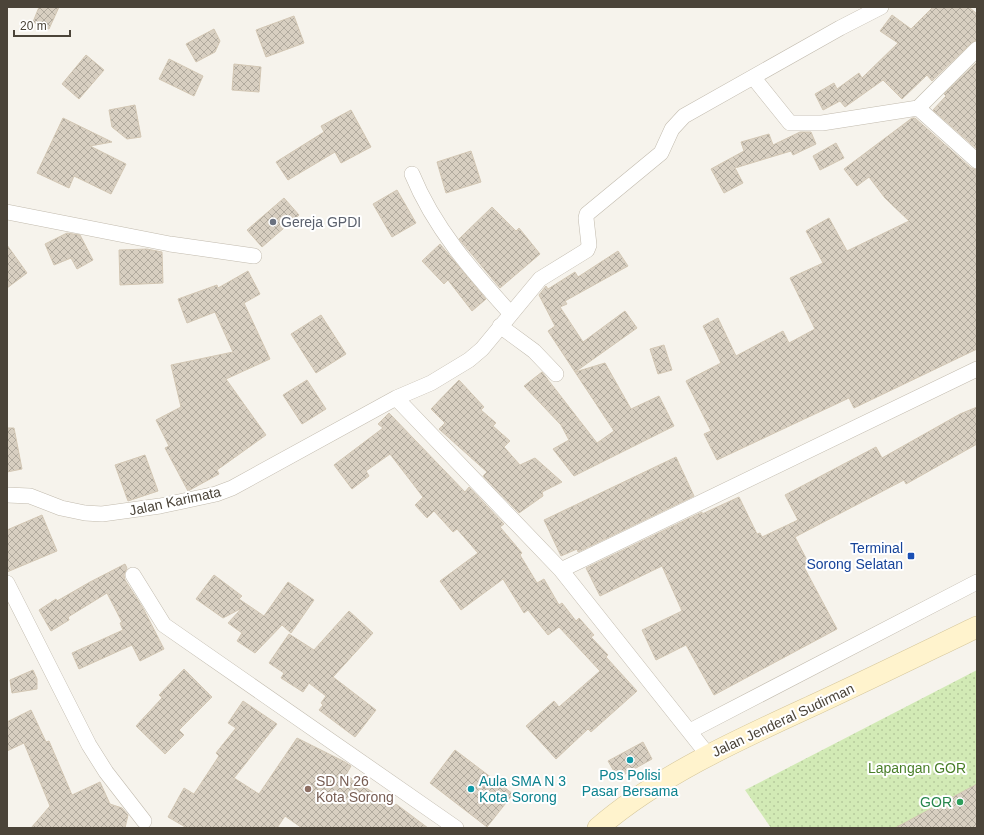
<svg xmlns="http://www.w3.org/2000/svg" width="984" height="835" font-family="Helvetica,sans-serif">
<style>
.park{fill:url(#park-dots)}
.building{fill:url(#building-cross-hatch);stroke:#d3c7b4}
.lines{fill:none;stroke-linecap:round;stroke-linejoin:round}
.street-casing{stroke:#c2bbae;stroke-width:16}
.secondary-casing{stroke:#d6c79b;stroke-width:22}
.street{stroke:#fff;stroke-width:15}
.secondary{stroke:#fff3cd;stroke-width:21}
.worship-dot{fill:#6b7280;stroke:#fff;stroke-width:1.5}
.transit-dot{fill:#1a4fb4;stroke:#fff;stroke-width:1.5}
.culture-dot{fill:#0f9aa8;stroke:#fff;stroke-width:1.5}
.education-dot{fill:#8d6e63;stroke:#fff;stroke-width:1.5}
.leisure-dot{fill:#2e9e5b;stroke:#fff;stroke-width:1.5}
.labels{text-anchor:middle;stroke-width:4;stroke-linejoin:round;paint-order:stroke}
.worship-label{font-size:14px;fill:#5b616d;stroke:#fff;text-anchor:start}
.street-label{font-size:14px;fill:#4b4439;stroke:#fff}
.transit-label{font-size:14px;fill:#164399;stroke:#fff;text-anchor:end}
.park-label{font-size:14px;fill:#4a7f2a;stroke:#fff}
.culture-label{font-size:14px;fill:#0d838f;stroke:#fff}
.education-label{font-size:14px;fill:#785e54;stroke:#fff;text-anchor:start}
.leisure-label{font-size:14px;fill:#27864d;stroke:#fff;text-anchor:end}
</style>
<defs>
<pattern id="park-dots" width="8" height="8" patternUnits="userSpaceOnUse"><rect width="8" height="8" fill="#d2eab5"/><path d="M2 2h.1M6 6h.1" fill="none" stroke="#b6ca9c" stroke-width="1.8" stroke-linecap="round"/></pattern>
<pattern id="building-cross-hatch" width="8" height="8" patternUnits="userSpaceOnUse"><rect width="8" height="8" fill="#d8cfc1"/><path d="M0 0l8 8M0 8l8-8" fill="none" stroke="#b1aa9e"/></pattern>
</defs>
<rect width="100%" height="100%" fill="#f6f3ec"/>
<path class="park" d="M977,670V828H771L745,790Z"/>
<path class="building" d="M39,7H59L49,29L33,22Z
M933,7H969L977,14V40L971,43L932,81L927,75L902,99L883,80L845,107L840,101L823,110L815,94L834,83L837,89L859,73L862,78L898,43L880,31L892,15L911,29Z
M294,16L304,43L266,57L256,30Z
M214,29L220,41L215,52L196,62L186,44Z
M86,55L104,70L79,99L62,84Z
M169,59L203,76L194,96L159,79Z
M977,62V149L933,110L946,96L944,94Z
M234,64L261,67L259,92L232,90Z
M135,105L141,137L127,139L112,127L109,110Z
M351,110L371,147L341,163L335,152L288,180L276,162L324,132L321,126Z
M63,118L112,142L90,146L126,164L111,194L74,176L69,188L37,173Z
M912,118H915L971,168L977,170V349L854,408L849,398L717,460L704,434L711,431L686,381L721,363L703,326L718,318L736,356L783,331L789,343L815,329L790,278L823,263L806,231L829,218L847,251L909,221L885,198L869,177L857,186L844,169Z
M800,132H811L816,144L793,155L791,151L735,168L743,183L724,193L711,169L744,151L741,142L769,134L773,145Z
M836,143L844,158L820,170L813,156Z
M471,151L481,182L446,193L437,162Z
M397,190L416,223L392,237L373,204Z
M284,198L299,215L262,247L247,230Z
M492,207L516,231L519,228L540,254L500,288L459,239Z
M67,233L80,235L93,260L77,269L71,258L54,265L45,244Z
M440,244L486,299L472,311L448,280L444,284L422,261Z
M7,245L27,273L7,288Z
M147,249L162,252L163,283L120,285L119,250Z
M618,251L628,266L565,301L567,304L560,307L583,342L625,311L637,328L575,372L548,331L555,326L539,295L546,286L548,289L575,272L578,277Z
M248,271L260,294L244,303L270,359L226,379L266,435L217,470L219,474L188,491L165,448L169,446L156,420L181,407L171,365L233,352L215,312L187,323L178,299L217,285L218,288Z
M321,315L346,354L316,373L291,334Z
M664,345L672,370L658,374L650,349Z
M605,363L631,409L659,396L674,426L574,476L553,449L569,440L561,425L524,386L542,372L597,443L614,431L575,372Z
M307,380L326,409L302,424L283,395Z
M459,380L484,407L481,410L496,423L493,426L510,441L504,447L520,465L535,458L562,482L542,492L543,496L519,513L483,476L487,472L439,429L445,423L431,409Z
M977,407V444L906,484L904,480L795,537L809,564L804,567L837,629L714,695L686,645L656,660L642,630L682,611L662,566L600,596L586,568L702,512V514L739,497L757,534L760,533L762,537L798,520L785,495L876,447L882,458L960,414Z
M389,413L465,492L469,487L504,524L500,527L522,553L520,555L537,583L544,579L559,605L562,603L576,621L579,618L594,635L591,637L608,655L606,657L637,691L591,732L588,729L556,759L526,726L554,701L559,707L600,671L559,627L548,635L528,610L524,613L503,579L461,610L440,581L478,553L457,529L453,532L434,511L427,518L415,505L423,497L390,454L366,471L369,476L352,489L334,465L383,428L378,424Z
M7,428H14L22,469L7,472Z
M145,455L158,491L128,501L115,465Z
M676,457L694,496L578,552L577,549L561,556L544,520Z
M42,515L57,551L7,572V530Z
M125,564L127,568L124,575L125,580L143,608L164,649L140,661L132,645L79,669L72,653L123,630L120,623L122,622L107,593L68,617L69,620L51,631L39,610L56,599L57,601L90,582Z
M214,575L242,596L239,599L264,616L288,582L314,600L291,633L282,625L255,653L237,641L242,633L228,623L242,608L223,618L196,599Z
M349,611L373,633L333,677L376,710L355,737L319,710L323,705L321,703L326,696L309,683L303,692L281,678L284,673L269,663L289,634L314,650Z
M184,669L212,697L179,730L184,735L165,754L136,726L162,698L159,695Z
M33,670L37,679V689L12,693L10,680Z
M243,701L277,724L234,778L259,794L297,738L345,762L351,766L346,775L394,806L396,804L428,828H302L285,816L277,828H187L168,817L184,788L194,794L219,756L216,753L236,728L228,723Z
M31,710L46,742L49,741L72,795L100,782L110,804L122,808L128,815L125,828H31L50,806L24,743L7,751V722Z
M643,742L652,759L618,778L608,761Z
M455,750L513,794L487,827L430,783Z
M977,784V828H895Z"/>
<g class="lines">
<g class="street-casing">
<path id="street" d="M753,77L790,123H822L918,108L977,49
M918,108L977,161
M412,174C434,228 472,271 511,314
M7,212L170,244L254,256
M500,326L534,351L556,374
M396,398L561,570L708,755
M7,495L30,496L61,508L85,513L102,514L160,506L216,494L232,488L396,398L431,383L469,360L482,349L540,279L587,250L589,245L586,218L587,214L661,153L672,129L684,116L840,28L881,7
M561,570L977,369
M133,575L164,625L456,828
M7,583L89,745L106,772L144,821
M690,731L977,582"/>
</g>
<g class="secondary-casing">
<path id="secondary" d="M598,828C659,775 742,738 816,704C870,679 923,653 977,627"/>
</g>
<use href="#street" class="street"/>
<use href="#secondary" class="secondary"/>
</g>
<circle class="worship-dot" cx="273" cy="222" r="4"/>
<rect class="transit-dot" x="907" y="552" width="8" height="8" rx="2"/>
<g class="culture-dot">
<circle cx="630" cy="760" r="4"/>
<circle cx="471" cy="789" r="4"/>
</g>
<circle class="education-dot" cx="308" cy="789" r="4"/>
<circle class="leisure-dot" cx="960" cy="802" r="4"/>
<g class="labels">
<g class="worship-label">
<text x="281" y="227">Gereja GPDI</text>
</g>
<g class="street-label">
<text transform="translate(175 501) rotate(-12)" y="5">Jalan Karimata</text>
<text transform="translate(783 720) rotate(-25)" y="5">Jalan Jenderal Sudirman</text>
</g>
<g class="transit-label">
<text x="903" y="553">Terminal<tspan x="903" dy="16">Sorong Selatan</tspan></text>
</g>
<g class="park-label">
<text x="917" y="773">Lapangan GOR</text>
</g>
<g class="culture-label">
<text x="630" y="780">Pos Polisi<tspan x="630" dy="16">Pasar Bersama</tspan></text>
<text x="479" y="786" text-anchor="start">Aula SMA N 3<tspan x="479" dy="16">Kota Sorong</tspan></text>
</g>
<g class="education-label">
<text x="316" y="786">SD N 26<tspan x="316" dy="16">Kota Sorong</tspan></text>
</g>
<g class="leisure-label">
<text x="952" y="807">GOR</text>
</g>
</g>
<rect width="984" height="835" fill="none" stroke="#4b4439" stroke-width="16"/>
<path d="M14 30v6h56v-6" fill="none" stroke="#4b4439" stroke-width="2"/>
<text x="20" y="30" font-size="12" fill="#4b4439" stroke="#ffffff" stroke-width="3" paint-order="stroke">20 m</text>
</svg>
